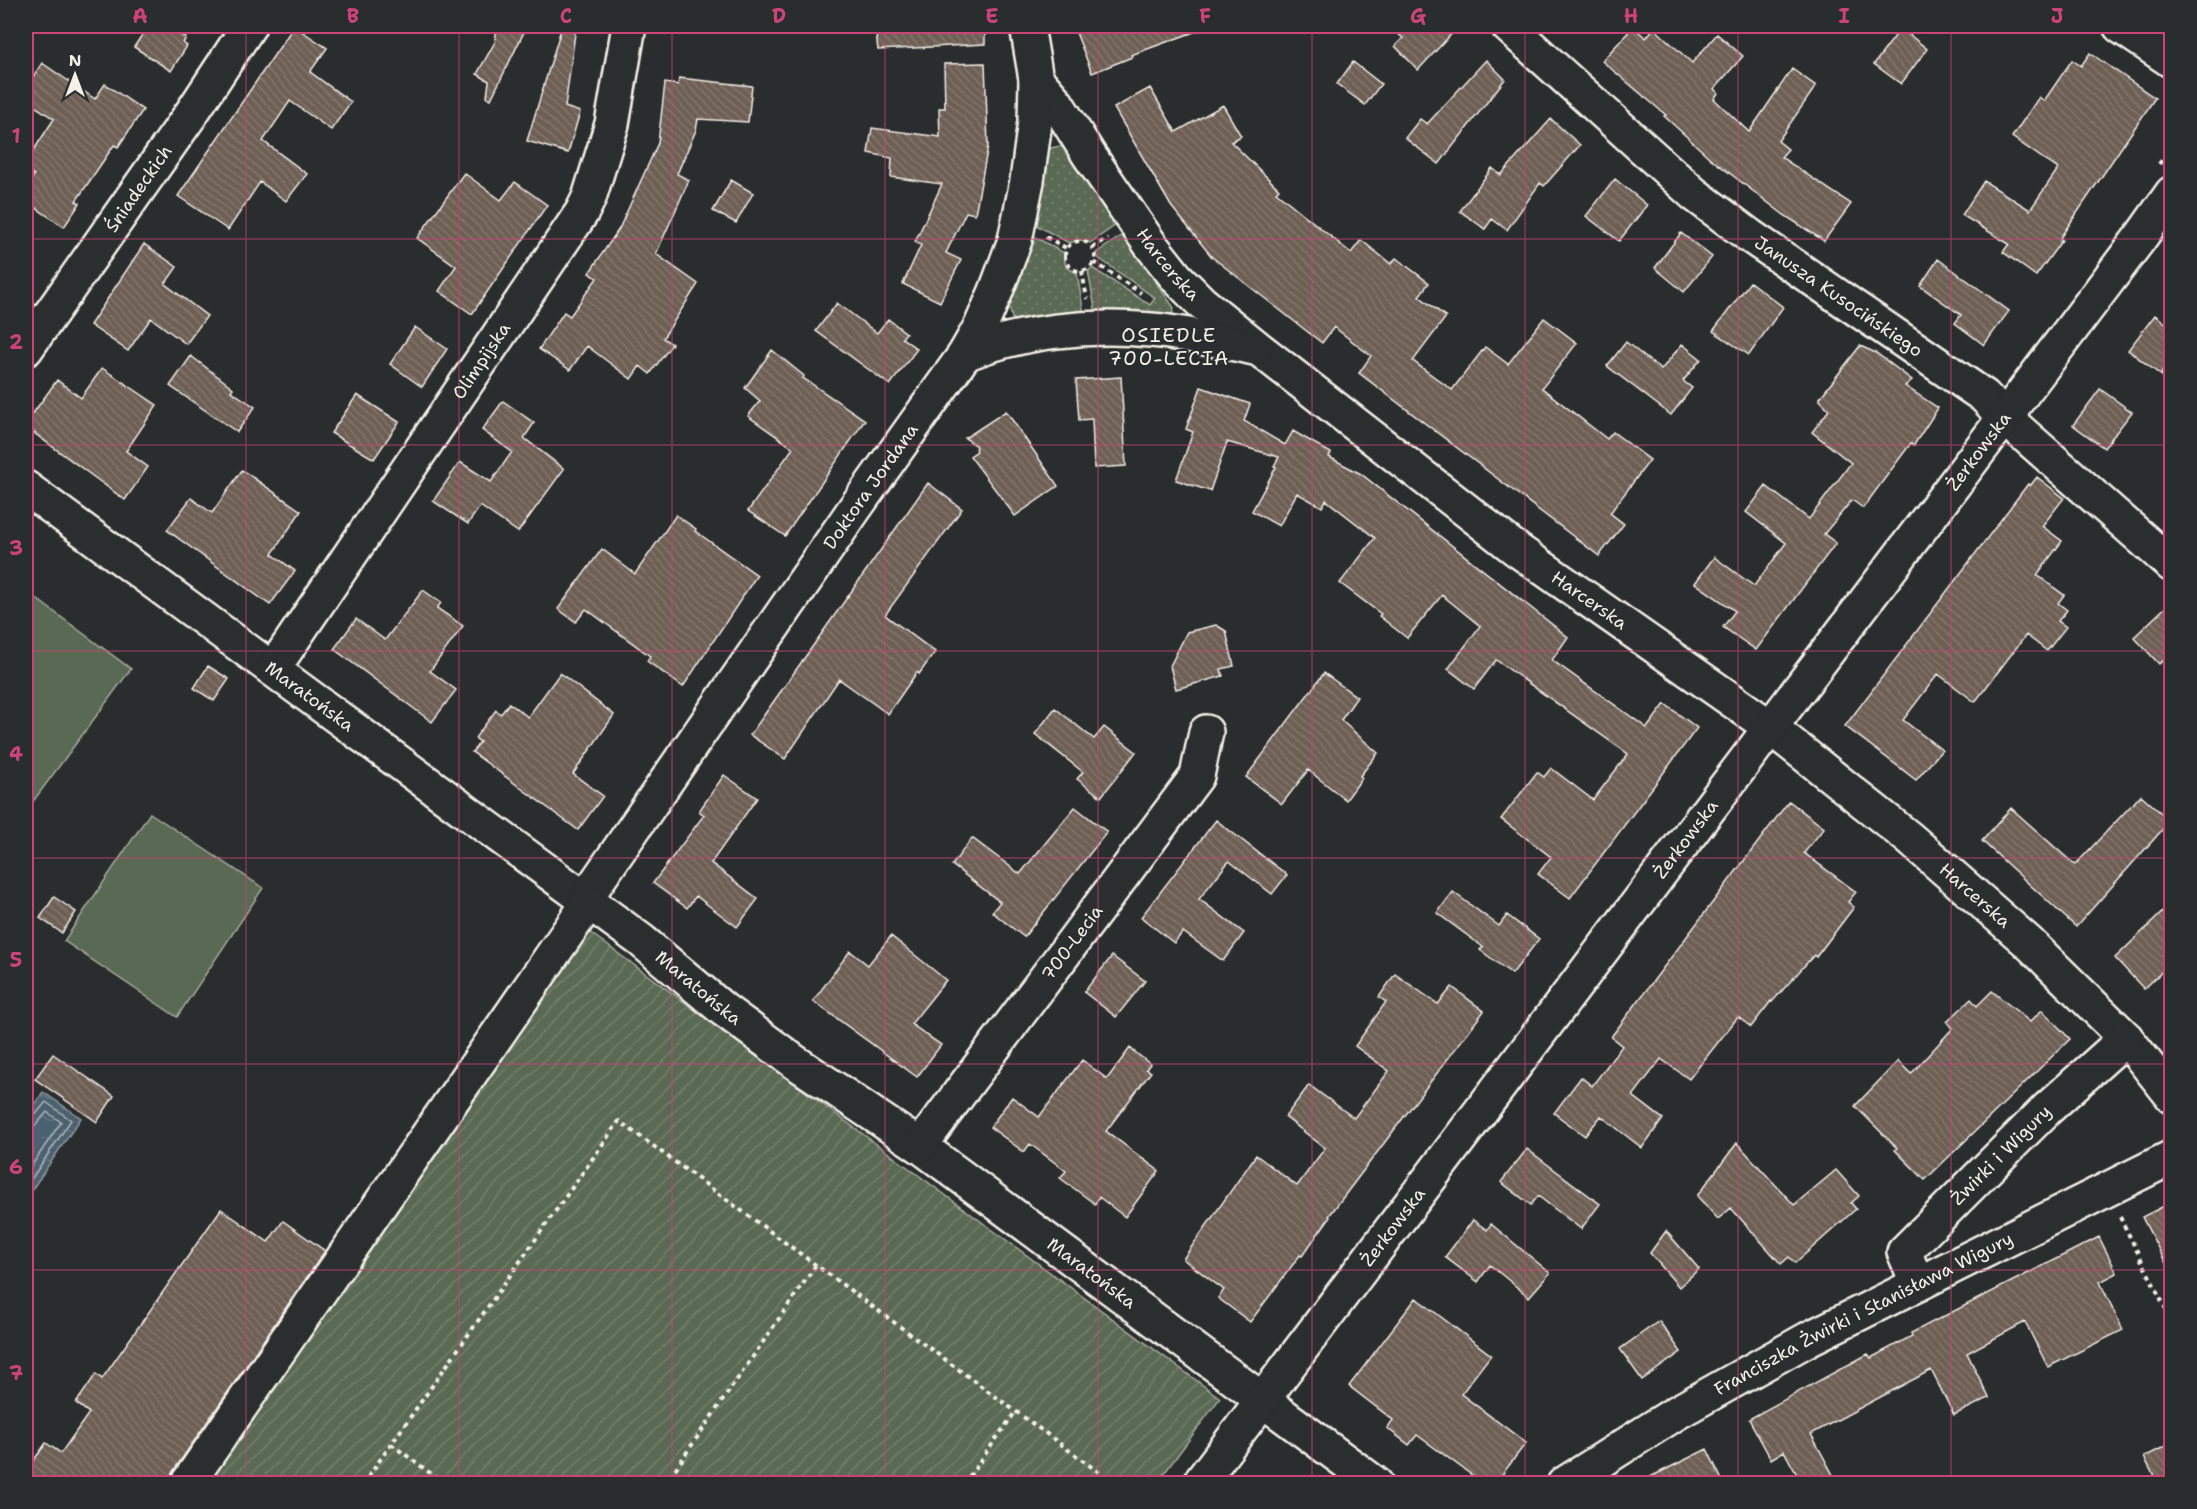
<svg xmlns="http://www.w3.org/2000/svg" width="2197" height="1509" font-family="'Shantell Sans',sans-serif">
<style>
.grass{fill:url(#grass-dots);stroke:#a7ad9d;stroke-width:1.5}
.park{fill:#5a6952;stroke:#a7ad9d;stroke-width:1.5}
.garden{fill:url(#garden-furrows);stroke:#a7ad9d;stroke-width:1.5}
.water{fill:url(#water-ripples);stroke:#8f9b9f;stroke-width:1.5}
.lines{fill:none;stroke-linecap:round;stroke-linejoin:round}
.shore{stroke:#b0b7b8;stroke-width:1.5}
.building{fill:url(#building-back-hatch);stroke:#f4f1e8;stroke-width:1.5}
.minor-casing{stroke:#f4f1e8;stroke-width:38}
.path{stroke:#f4f1e8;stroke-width:4;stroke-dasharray:4.5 4.5;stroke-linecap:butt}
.minor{stroke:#2a2d2e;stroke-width:33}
.grid{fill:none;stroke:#cc4377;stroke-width:1.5;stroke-opacity:0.55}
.labels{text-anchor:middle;stroke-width:4.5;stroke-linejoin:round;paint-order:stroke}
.street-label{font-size:18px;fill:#f4f1e8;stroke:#2a2d2e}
.neighbourhood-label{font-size:20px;letter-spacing:1.5px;fill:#f4f1e8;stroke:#2a2d2e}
.neatline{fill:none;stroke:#cc4377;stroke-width:2}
.grid-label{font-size:20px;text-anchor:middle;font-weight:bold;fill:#cc4377}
</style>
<defs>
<pattern id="grass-dots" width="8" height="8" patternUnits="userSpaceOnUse" patternTransform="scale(1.5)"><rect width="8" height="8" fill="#5a6952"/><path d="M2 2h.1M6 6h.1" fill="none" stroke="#727f6b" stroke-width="1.8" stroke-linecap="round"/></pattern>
<pattern id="garden-furrows" width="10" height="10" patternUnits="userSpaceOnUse" patternTransform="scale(1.5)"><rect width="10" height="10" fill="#5a6952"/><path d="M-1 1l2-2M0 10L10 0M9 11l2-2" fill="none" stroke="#727f6b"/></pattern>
<pattern id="water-ripples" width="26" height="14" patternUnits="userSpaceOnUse" patternTransform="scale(1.5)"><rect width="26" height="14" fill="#4b616f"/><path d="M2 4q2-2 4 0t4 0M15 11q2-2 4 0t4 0" fill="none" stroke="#667884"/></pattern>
<pattern id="building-back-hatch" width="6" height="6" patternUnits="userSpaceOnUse" patternTransform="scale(1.5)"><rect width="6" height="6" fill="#6e5e55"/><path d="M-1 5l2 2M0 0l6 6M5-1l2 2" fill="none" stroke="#83766d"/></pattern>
</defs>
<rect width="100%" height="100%" fill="#2a2d2e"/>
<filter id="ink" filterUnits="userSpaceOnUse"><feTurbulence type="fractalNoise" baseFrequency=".0167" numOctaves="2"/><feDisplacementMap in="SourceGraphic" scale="12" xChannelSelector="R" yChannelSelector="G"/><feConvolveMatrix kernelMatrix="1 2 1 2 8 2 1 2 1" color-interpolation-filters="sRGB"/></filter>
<g filter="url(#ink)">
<path class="grass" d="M1060,146L1066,149L1116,225L1090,243L1080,240L1069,243L1036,225L1047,154L1051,148Z
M1123,235L1174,308L1172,315L1096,314L1088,271L1092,268L1150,305L1155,298L1097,257L1096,253Z
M1033,236L1064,253L1066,267L1077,273L1084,315L1019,323L1012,318L1009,306L1021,277Z"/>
<path class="park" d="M26,591L131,669L26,811Z
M150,813L263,888L177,1017L64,941Z"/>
<path class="garden" d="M588,931L1220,1398L1157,1483L205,1484Z"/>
<path class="water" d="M43,1092L81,1118L26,1198V1118Z"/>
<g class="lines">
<path class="shore" d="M26,1120L32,1119L46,1102L71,1120L26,1187
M26,1128L36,1125L47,1112L61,1122L26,1174"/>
</g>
<path class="building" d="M148,26H166L186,38L183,43L187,46L171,71L134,47Z
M294,26L327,48L310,72L351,102L331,130L290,101L263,141L307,174L286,201L260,182L228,230L178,196Z
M497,26H527L491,99L487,97L489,81L477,74L495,42Z
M562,26H576L565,107L580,112L568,153L527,141Z
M875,26H985V44L878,50Z
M1088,26H1204L1205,28L1131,55L1132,57L1092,73L1075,30Z
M1388,26H1459L1418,70L1395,46L1403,38Z
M1633,27L1646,38L1654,28L1692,63L1717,34L1743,56L1714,89L1718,93L1714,99L1749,132L1792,69L1816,86L1778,141L1788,149L1781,157L1851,204L1824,241L1784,215L1710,158L1664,116L1666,115L1602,61Z
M1901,28L1927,49L1901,84L1874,64Z
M2090,53L2155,98L2060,238L2062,240L2036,276L2003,252L2009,244L1962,215L1984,181L2030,210L2058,169L2012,137L2039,97L2044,101L2072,60L2081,66Z
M1486,60L1505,79L1439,164L1405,138L1420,119L1427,124Z
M1353,62L1381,84L1365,105L1337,84Z
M42,63L95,99L105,84L143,110L118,147L114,145L76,201L80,203L64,227L26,201V188L34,175L26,169V162L54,119L26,100V88Z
M985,63L988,146L975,214L966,212L946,253L961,260L940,302L903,284L921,245L915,242L942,184L891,177L892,158L868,153L872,128L940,137L939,108H945L944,64Z
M679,78L752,86L748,122L698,119L696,130L677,174L689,180L656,254L698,284L663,338L672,344L650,374L640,366L631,379L587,346L570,370L539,349L564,312L570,316L597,278L589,273L619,229L658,143L665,83L678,85Z
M1150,88L1176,132L1223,105L1241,136L1231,142L1279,189L1276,192L1351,253L1361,240L1391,264L1396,258L1429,283L1419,296L1446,317L1413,361L1452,390L1485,347L1508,364L1544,318L1577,343L1542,388L1607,439L1613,432L1650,460L1610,513L1624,524L1599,556L1359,373L1371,356L1334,327L1322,343L1212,257L1171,206L1114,108Z
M1551,119L1580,145L1544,186L1540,183L1507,230L1492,219L1485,229L1460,211L1492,168L1501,175Z
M464,173L501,200L515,182L547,205L472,314L439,291L456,266L417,238Z
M1615,179L1647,205L1619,241L1586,216Z
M731,180L753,193L736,223L713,211Z
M1681,233L1712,257L1684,292L1655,268Z
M144,244L177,267L165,284L207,316L186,344L151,318L128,351L90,325Z
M1938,259L2009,311L1984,345L1955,323L1961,315L1920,286Z
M1750,282L1783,307L1749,355L1713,331Z
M837,303L877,333L888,319L906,333L902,338L917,349L890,385L816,331Z
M2155,315L2172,328V360L2162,372V376L2128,350Z
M415,327L447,349L422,387L390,364Z
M1626,342L1661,370L1682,344L1701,359L1683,381L1692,388L1671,415L1607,366Z
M1860,346L1876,353L1912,380L1905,386L1938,408L1914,445L1911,443L1863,508L1852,500L1824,534L1836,543L1756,650L1723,627L1735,611L1695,583L1714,557L1754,586L1786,543L1746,512L1766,486L1809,519L1851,463L1812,432L1829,410L1819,399Z
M772,350L804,376L803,378L865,420L785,536L748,511L793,448L748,416L760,401L745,388Z
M191,356L233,388L231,391L255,407L237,432L170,386Z
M102,368L157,405L126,451L148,467L125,500L26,427V423L57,380L81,398Z
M1121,377L1126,466L1094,468L1092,419L1079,420L1076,380Z
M1201,387L1250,404L1244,421L1285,445L1293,431L1331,453L1329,457L1361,474L1568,637L1552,660L1647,728L1665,704L1697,728L1570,898L1538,874L1551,857L1501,819L1537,772L1544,777L1551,768L1593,800L1628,754L1496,660L1474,689L1448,669L1480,626L1442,595L1407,638L1379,616L1381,614L1340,583L1375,538L1326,500L1322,507L1297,493L1279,526L1252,511L1276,467L1274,466L1279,457L1227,442L1210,491L1176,480L1193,432L1186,429Z
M2100,389L2132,412L2104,448L2073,425Z
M357,395L399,422L374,459L331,433Z
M503,401L534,423L524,438L564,469L518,532L480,506L468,524L433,501L460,462L491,482L512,452L482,430Z
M1006,411L1058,486L1015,516L970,456L977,451L975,445L965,438Z
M242,470L301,511L272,554L295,571L270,605L167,530L191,498L212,513Z
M2037,477L2064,498L2042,526L2062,541L2037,575L2064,595L2058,603L2067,610L2058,621L2066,627L2047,651L2026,635L1975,702L1938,674L1903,720L1942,750L1916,780L1845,726L2028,484L2030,486Z
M928,483L962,509L885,615L935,652L919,674L917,672L888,714L839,679L785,759L750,735Z
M676,515L696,529L695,531L757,575L683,687L647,661L650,656L586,609L576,622L558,609L602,549L635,574Z
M423,590L441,603L437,608L463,626L430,671L456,690L432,722L334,649L356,619L385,640Z
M2172,601V653L2159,664L2134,637Z
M1216,625L1226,631L1234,666L1221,669L1223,676L1176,689L1170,666L1187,632Z
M208,666L229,679L214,701L194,688Z
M560,673L614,715L573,774L603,796L578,830L472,752L480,742L475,738L496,710L501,714L509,703L528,717Z
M1324,673L1357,697L1341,720L1378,753L1360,776L1362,778L1346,800L1308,770L1282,804L1246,777Z
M1055,708L1094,739L1104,727L1136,752L1101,797L1077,779L1083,772L1035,734Z
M724,775L757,798L711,863L758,899L737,927L696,896L687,908L653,883L704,815L699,811Z
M2141,795L2170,821L2076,927L1982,841L2011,808L2075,865Z
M1789,801L1824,828L1804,853L1856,892L1848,902L1854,907L1816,957L1814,955L1772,1002L1771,1001L1751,1027L1738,1017L1689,1079L1661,1059L1633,1096L1663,1119L1642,1148L1601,1116L1585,1136L1554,1113L1581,1077L1592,1086L1622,1046L1611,1037Z
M1075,807L1107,832L1024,937L992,912L1000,902L952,865L972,838L1020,874Z
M1216,820L1287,875L1272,894L1229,861L1199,899L1244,933L1223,961L1183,932L1174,943L1141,917Z
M1453,892L1499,926L1507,915L1539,939L1512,974L1480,950L1483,947L1437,913Z
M54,897L76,912L62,933L40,918Z
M2172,903V962L2144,989L2115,958Z
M891,936L946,980L911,1024L941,1045L917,1077L813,1001L850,951L868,965Z
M1112,956L1145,981L1116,1017L1084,992Z
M1395,974L1438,1004L1452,987L1484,1011L1329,1216L1330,1217L1302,1256L1300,1255L1250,1322L1218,1298L1224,1290L1183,1259L1256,1155L1297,1186L1325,1148L1285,1117L1309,1085L1354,1118L1389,1071L1355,1046L1386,1002L1379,997Z
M1992,991L2030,1022L2042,1010L2070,1039L1925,1180L1895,1150L1897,1148L1855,1106L1898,1061L1911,1074L1953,1028L1947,1022L1971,999L1977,1006Z
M1130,1048L1150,1064L1146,1069L1151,1072L1106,1131L1159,1171L1125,1217L1099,1197L1095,1204L1060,1178L1066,1171L1030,1144L1024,1152L990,1127L1012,1097L1039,1117L1082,1060L1107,1079Z
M53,1054L114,1096L97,1122L35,1079Z
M1737,1143L1794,1205L1836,1170L1859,1196L1851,1203L1856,1209L1795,1263L1789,1257L1781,1264L1731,1208L1718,1219L1697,1196Z
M1527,1149L1600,1204L1581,1229L1538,1196L1531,1205L1501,1182Z
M2172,1202V1275L2142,1217Z
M221,1209L268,1242L283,1221L325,1251L172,1473L168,1484H26V1471L46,1443L61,1453L89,1413L76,1403L96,1374L102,1379Z
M1473,1220L1487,1230L1491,1224L1550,1273L1529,1297L1490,1265L1478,1282L1445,1257Z
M1666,1231L1699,1269L1679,1287L1650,1253Z
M2099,1237L2117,1273L2100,1282L2123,1330L2048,1367L2025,1322L1967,1353L1989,1398L1954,1415L1931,1370L1811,1434L1838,1484H1802L1784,1451L1771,1459L1749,1419L1868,1354L1871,1358L1912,1336L1911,1333Z
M1416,1298L1491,1355L1461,1394L1526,1443L1495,1484H1484L1417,1435L1409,1445L1387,1428L1393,1420L1349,1386Z
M1659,1321L1681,1352L1642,1380L1620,1349Z
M2172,1443V1484H2158L2144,1457Z
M1707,1449L1724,1484H1636Z"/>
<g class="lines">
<g class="minor-casing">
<g id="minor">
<path id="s1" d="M1508,26L1694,194L1750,236L1984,396L2004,417L2172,565"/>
<path d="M2120,26L2172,61"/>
<path id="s2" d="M1036,79L1056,102L1089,155L1150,244L1177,278L1201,302L1259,349L1516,549L1770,727L1909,838L2028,942L2126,1038L2172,1096"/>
<path id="s3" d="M26,349L191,114L249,26"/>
<path d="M965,354C1022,331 1089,324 1151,330C1186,333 1221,341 1255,348"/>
<path id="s4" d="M26,488L642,941L724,1010L795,1062L920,1146L1376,1484"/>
<path id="s5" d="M273,669L582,212L589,198L612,124L629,26"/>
<path id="s6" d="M585,899L855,508L965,354L981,326L996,291L1015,240L1027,181L1035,121L1036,79L1027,26"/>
<path id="s7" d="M920,1146L1197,776L1206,732"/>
<path id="s8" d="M1918,1284L1904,1252L2047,1109L2126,1038"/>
<path d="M187,1484L589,902"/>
<path id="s9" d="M1199,1484L2140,238L2172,193"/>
<path id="s10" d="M1564,1484L1676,1413L1808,1339L2172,1157"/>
</g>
</g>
<path class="path" d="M2159,164L2172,147
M1046,237L1068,249
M1065 256a15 15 0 1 1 30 0a15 15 0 1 1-30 0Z
M1092,248L1108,238
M1094,262L1141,293
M1082,271L1087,299
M2120,1217L2172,1321
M391,1444L445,1484
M363,1484L619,1121L1115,1484
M665,1484L816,1265
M964,1484L1016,1411"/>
<use href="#minor" class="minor"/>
</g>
</g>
<path class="grid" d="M246,26V1484M459,26V1484M672,26V1484M885,26V1484M1098,26V1484M1312,26V1484M1525,26V1484M1738,26V1484M1951,26V1484M26,239H2172M26,445H2172M26,651H2172M26,858H2172M26,1064H2172M26,1270H2172"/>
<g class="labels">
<g class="street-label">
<text dy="6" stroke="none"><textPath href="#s3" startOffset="196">Śniadeckich</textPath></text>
<text dy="6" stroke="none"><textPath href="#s2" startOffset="228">Harcerska</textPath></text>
<text dy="6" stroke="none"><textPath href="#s1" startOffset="428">Janusza Kusocińskiego</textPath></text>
<text dy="6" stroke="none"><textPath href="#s5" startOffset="372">Olimpijska</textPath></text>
<text dy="6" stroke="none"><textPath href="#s9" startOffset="1294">Żerkowska</textPath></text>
<text dy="6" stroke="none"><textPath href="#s6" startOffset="502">Doktora Jordana</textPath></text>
<text dy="6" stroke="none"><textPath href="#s2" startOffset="768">Harcerska</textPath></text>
<text dy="6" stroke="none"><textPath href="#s4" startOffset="352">Maratońska</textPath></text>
<text dy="6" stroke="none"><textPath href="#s9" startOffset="808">Żerkowska</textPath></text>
<text dy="6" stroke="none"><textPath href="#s2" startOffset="1254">Harcerska</textPath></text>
<text dy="6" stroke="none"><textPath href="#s7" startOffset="254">700-Lecia</textPath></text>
<text dy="6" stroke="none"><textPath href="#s4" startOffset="838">Maratońska</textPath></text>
<text dy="6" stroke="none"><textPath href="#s8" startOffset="172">Żwirki i Wigury</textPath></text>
<text dy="6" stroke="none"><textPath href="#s9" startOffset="322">Żerkowska</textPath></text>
<text dy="6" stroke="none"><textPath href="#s4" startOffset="1324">Maratońska</textPath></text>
<text dy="6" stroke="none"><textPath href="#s10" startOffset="345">Franciszka Żwirki i Stanisława Wigury</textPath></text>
</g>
<g class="neighbourhood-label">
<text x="1169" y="342">OSIEDLE<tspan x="1169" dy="23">700-LECIA</tspan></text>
</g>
</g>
<rect width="2197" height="1509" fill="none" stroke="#2a2d2e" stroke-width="66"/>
<g transform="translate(75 75)" stroke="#2a2d2e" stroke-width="4.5" paint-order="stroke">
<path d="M0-4.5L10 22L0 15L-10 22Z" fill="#f4f1e8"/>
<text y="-9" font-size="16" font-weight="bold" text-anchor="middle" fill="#f4f1e8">N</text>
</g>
<rect x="33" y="33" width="2131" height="1443" class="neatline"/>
<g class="grid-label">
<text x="140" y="23">A</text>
<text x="353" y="23">B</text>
<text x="566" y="23">C</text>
<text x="779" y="23">D</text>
<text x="992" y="23">E</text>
<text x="1205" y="23">F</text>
<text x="1418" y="23">G</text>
<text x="1631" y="23">H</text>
<text x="1844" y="23">I</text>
<text x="2057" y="23">J</text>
<text x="16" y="143">1</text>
<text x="16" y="349">2</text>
<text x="16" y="555">3</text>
<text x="16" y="761">4</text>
<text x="16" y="967">5</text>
<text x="16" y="1174">6</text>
<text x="16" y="1380">7</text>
</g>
</svg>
